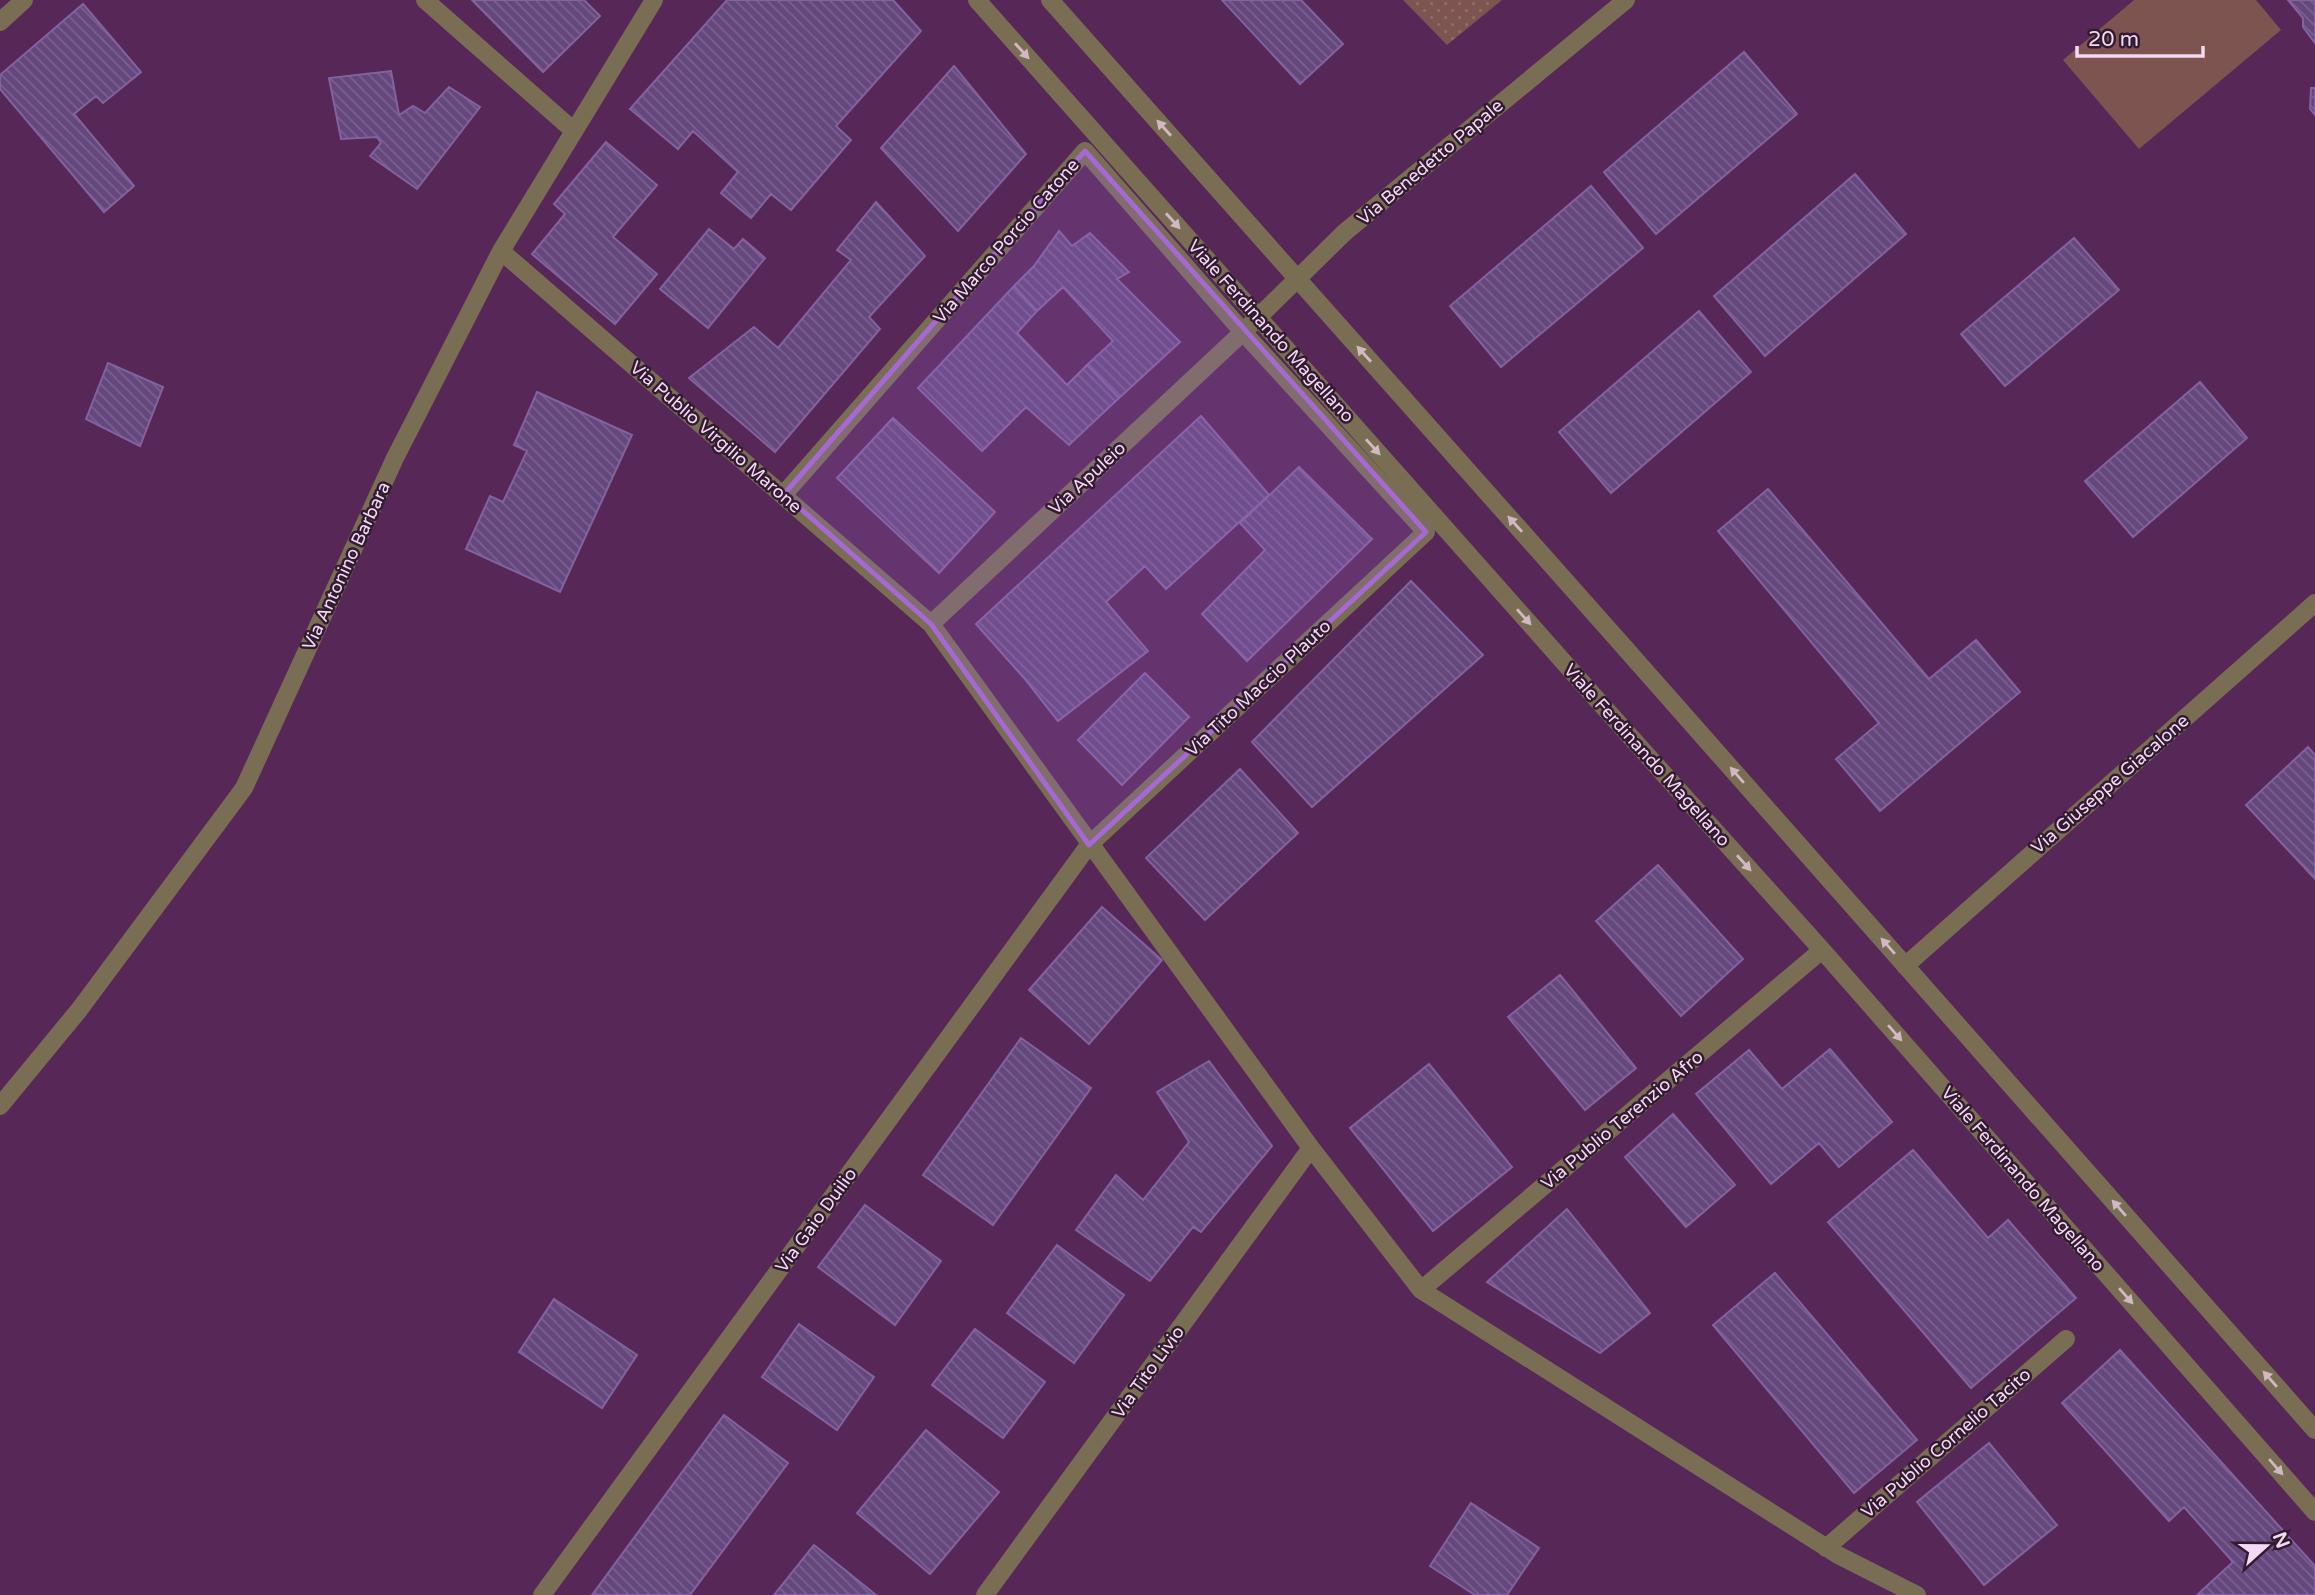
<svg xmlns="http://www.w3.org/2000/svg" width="2315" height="1595" font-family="'Varela Round',sans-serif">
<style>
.grass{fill:#7d544f}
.park{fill:url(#park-dots)}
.building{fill:url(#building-back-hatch);stroke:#8263a0;stroke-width:2}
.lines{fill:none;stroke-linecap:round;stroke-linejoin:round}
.minor{stroke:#796e54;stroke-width:18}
.minor-bridge{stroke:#796e54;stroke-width:18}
.oneway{fill:#d0b8c4}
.marked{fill:#a668d2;fill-opacity:0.2;stroke:#a668d2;stroke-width:5;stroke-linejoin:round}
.labels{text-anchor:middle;stroke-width:5;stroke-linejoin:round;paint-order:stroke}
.street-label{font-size:18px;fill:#f5d8f4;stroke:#301b30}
</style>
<defs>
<pattern id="park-dots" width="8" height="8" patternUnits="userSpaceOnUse" patternTransform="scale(1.75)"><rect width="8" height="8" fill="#7d544f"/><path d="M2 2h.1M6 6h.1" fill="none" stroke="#906c69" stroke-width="1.8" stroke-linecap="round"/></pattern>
<pattern id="building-back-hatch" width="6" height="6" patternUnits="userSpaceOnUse" patternTransform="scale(1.75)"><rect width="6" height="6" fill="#63477d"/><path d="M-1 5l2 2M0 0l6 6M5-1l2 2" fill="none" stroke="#7a6190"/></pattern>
</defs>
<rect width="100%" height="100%" fill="#562757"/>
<path class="grass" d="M2134,0H2256L2281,30L2139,149L2063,60Z"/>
<path class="park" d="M1403,0H1502L1447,45Z"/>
<path class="building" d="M472,0H584L600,16L543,72Z
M727,0H893L921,31L836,126L851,140L791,210L771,194L751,218L721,193L738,172L693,131L678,149L630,109Z
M1222,0H1301L1343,44L1300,84Z
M2288,0H2315V43L2303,27V18Z
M83,4L141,72L103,103L96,96L74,114L134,186L104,212L0,89V75Z
M1744,52L1797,114L1656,234L1604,172Z
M954,66L1026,154L958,231L881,148Z
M391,71L399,115L413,106L425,113L449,87L480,107L417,189L370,156L381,143L377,137L341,139L329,78Z
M2311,88H2315V115L2310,109Z
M606,142L657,185L613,237L657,274L615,324L532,254L565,214L554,204Z
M1855,174L1906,234L1765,356L1714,296Z
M1591,186L1643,248L1501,367L1450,306Z
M876,202L925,256L869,317L880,329L775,452L689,378L754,327L778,348L851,260L837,250Z
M709,229L734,249L743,239L765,258L708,328L660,289Z
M1059,231L1072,246L1090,233L1129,272L1117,279L1180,342L1119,398L1087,365L1113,341L1063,287L1037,311L1014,286L1034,266Z
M2074,238L2119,290L2005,386L1961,334Z
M1014,286L1037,311L1017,333L1067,385L1087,365L1119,398L1069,445L1026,407L982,451L918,388Z
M1699,311L1751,372L1611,493L1559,432Z
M108,363L163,387L140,446L86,419Z
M2200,382L2247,438L2133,537L2085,481Z
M537,392L632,435L560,592L466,549L490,496L503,502L527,451L514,445Z
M1201,416L1269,495L1166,589L1145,566L1106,602L1148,651L1058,721L1024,678L976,624Z
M893,418L995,512L939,573L837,478Z
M1299,467L1372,539L1247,661L1202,614L1265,550L1240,523Z
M1768,489L1929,679L1976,640L2020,692L1880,811L1836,759L1879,723L1718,531Z
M1411,581L1483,655L1312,807L1252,742Z
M1145,673L1189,717L1122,785L1078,740Z
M2308,747L2315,755V879L2246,805Z
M1240,769L1298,833L1205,920L1146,858Z
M1658,865L1743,959L1681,1016L1596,921Z
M1102,907L1162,960L1089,1044L1029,990Z
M1560,975L1636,1068L1585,1110L1508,1017Z
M1021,1038L1091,1088L993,1225L923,1175Z
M1830,1049L1892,1122L1839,1167L1819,1143L1771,1184L1696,1094L1749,1050L1782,1089Z
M1209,1061L1272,1146L1201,1232L1193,1227L1150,1281L1076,1230L1116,1175L1143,1200L1189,1142L1157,1092Z
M1429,1064L1512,1167L1433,1231L1350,1128Z
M1673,1114L1735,1185L1686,1227L1625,1157Z
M1913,1150L1988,1238L2008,1220L2076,1298L1971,1388L1828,1222Z
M865,1205L941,1261L895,1325L818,1267Z
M1567,1209L1650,1313L1600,1353L1487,1282Z
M1057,1245L1124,1295L1074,1363L1007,1313Z
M1775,1273L1917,1440L1854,1493L1713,1325Z
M554,1299L637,1355L602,1408L519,1352Z
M799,1324L874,1377L837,1430L762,1377Z
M975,1329L1045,1382L1003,1438L932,1385Z
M2120,1350L2315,1566V1595H2197L2233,1562L2184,1507L2169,1521L2062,1403Z
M724,1415L788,1463L690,1595H592Z
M926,1430L999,1492L930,1574L857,1513Z
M1989,1443L2057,1525L1984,1585L1917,1502Z
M1471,1503L1539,1548L1507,1595H1475L1430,1566Z
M814,1545L876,1595H774Z"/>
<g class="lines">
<path class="minor" d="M425,0L574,131
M0,22L24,0
M501,251L931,624L1311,1148L1421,1290L1838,1555L1917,1595
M931,624L1243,332L1345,232L1626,0
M1625,648L2315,1430
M1584,685L1822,950L2315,1512
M1905,966L2315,603
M0,1106L79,1010L244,788L395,458L501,251L654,0
M1421,1290L1822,950
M1826,1548L2066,1339
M542,1595L1089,845L1426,532L1243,332L1085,151L784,494
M985,1595L1311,1148"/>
<path class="minor-bridge" d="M977,0L1584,685
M1050,0L1625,648"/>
</g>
<defs><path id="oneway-solid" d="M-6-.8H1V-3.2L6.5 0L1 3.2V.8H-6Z" transform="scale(1.75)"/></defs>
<g class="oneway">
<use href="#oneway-solid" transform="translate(1022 51) rotate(48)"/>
<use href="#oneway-solid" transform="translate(1164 128) rotate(-132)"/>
<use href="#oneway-solid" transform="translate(1173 221) rotate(48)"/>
<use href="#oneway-solid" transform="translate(1364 354) rotate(-132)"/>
<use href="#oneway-solid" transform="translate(1373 447) rotate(48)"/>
<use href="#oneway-solid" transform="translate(1515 524) rotate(-132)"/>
<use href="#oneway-solid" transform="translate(1524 617) rotate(48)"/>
<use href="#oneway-solid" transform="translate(1737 775) rotate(-131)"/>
<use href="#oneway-solid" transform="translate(1744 863) rotate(48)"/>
<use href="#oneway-solid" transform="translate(1888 946) rotate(-131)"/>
<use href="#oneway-solid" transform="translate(1895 1033) rotate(49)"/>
<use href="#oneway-solid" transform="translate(2119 1208) rotate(-131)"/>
<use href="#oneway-solid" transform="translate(2126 1296) rotate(49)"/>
<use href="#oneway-solid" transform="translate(2270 1379) rotate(-131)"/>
<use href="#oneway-solid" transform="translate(2276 1467) rotate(49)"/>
</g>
<path class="marked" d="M1085,151L1426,532L1089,845L931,624L784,494Z"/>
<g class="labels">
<g class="street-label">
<text transform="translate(1430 162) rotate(-40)" y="6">Via Benedetto Papale</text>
<text transform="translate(1006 241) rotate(-49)" y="6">Via Marco Porcio Catone</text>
<text transform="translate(1271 331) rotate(48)" y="6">Viale Ferdinando Magellano</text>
<text transform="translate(716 437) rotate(41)" y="6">Via Publio Virgilio Marone</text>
<text transform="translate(1087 478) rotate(-43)" y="6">Via Apuleio</text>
<text transform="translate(346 566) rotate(-65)" y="6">Via Antonino Barbara</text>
<text transform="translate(1258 688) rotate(-43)" y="6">Via Tito Maccio Plauto</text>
<text transform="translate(1647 755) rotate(48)" y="6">Viale Ferdinando Magellano</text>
<text transform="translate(2110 784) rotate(-41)" y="6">Via Giuseppe Giacalone</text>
<text transform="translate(1622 1120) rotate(-40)" y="6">Via Publio Terenzio Afro</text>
<text transform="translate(2023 1179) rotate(49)" y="6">Viale Ferdinando Magellano</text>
<text transform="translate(816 1220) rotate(-54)" y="6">Via Gaio Duilio</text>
<text transform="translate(1148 1372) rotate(-54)" y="6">Via Tito Livio</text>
<text transform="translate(1946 1443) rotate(-41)" y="6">Via Publio Cornelio Tacito</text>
</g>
</g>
<g transform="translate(2266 1546) rotate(69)" stroke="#301b30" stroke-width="5" paint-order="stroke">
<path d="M0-5L12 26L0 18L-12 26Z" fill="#f5d8f4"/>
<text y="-10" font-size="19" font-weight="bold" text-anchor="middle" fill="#f5d8f4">N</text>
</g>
<path d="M2077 46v10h126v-10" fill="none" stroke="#f5d8f4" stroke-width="3.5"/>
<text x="2088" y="46" font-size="21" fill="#f5d8f4" stroke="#301b30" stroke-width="5" paint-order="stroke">20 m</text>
</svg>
